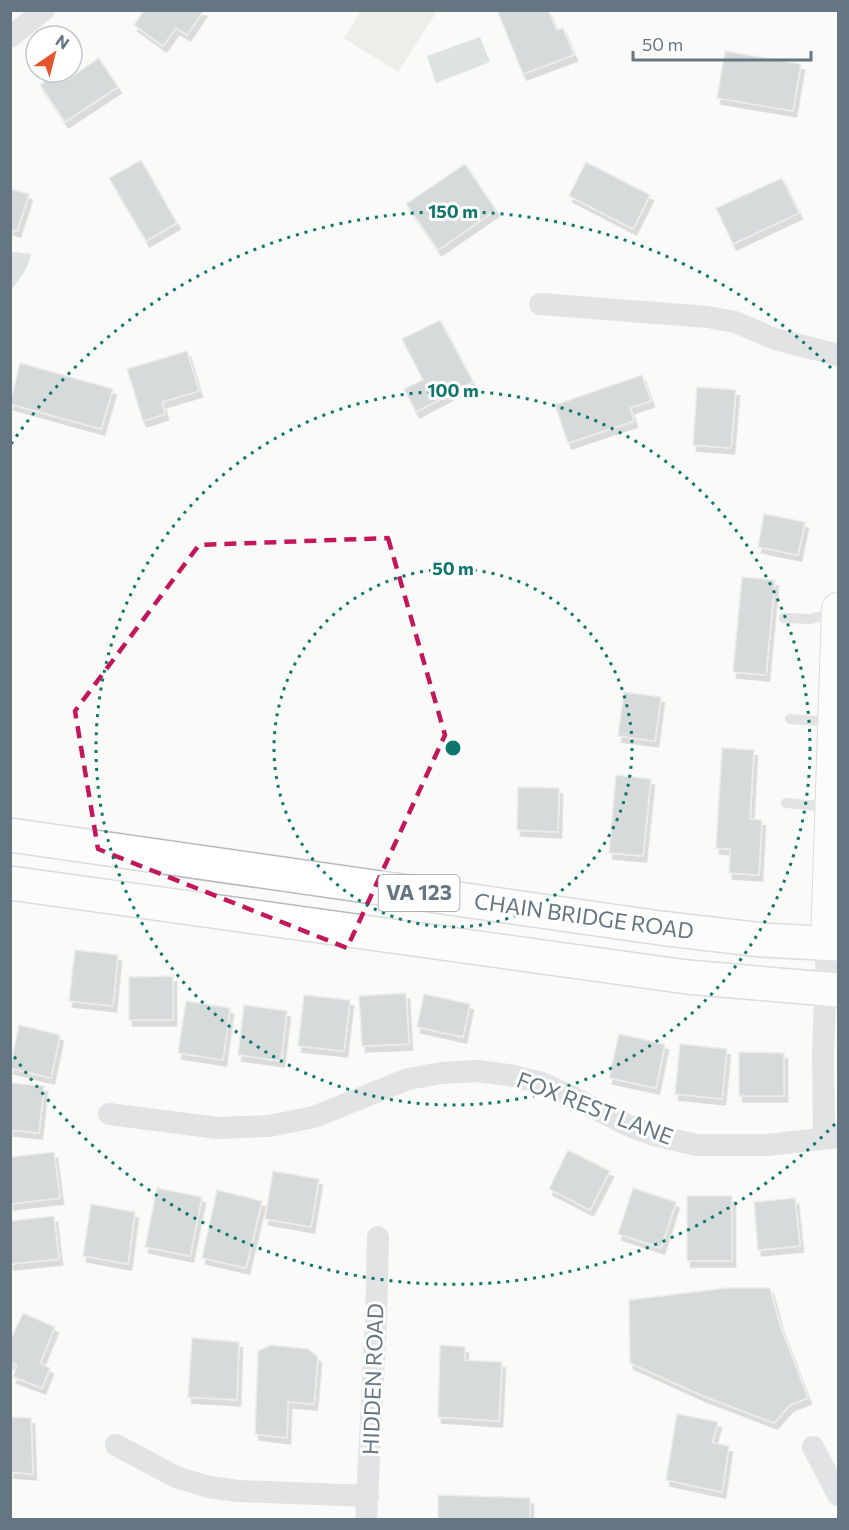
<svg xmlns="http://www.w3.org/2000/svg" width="849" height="1530" font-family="Commissioner,sans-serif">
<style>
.green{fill:#dadfd7}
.water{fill:#bbc7cb}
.building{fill:#aab3b9;stroke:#dcdcda;stroke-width:1.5;filter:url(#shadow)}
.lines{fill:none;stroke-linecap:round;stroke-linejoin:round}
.secondary-casing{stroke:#b3babf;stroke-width:34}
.primary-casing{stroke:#b5babe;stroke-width:36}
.lane{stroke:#c3c8cc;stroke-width:10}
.street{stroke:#c3c8cc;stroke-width:22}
.secondary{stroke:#fff;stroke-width:32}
.primary{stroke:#fff;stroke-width:33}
.marked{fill:none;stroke:#c2185b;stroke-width:4.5;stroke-dasharray:12 8;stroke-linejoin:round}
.ring{fill:none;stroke:#0f766e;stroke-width:3;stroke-dasharray:3 6}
.labels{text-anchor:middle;stroke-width:6;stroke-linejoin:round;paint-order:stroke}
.shield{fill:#fff;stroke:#939fa8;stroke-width:1.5}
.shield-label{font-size:21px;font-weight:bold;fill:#657683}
.street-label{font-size:22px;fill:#657683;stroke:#fff}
.centre{fill:#0f766e;stroke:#fff;stroke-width:3}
.ring-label{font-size:18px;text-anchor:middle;font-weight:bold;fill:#0f766e;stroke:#fff;stroke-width:6;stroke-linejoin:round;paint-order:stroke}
</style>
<defs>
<filter id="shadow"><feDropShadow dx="3.5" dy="6" stdDeviation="0" flood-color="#0004"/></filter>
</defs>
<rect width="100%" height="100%" fill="#fafaf8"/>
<path class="green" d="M361,11V10L437,11L398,72L344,38Z"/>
<path class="water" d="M480,37L490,62L436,83L427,56Z
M15,252L31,254C29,267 20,278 12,289H11V254Z"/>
<path class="building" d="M144,10H204L187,35L176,28L163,46L134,25Z
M497,10H548L557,30L563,28L574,55L523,74Z
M725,51L801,64L793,111L717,98Z
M99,58L118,87L65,122L40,85L58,72H64L68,79Z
M141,160L177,223L146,241L109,178Z
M586,162L650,195L633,229L569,196Z
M465,164L496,210L438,250L406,204Z
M782,178L799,213L733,244L716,208Z
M10,189L29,194L17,231L10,229Z
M440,320L473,382L416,412L404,389L423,380L402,339Z
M187,351L199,391L162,402L165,414L143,421L127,369Z
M20,363L113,389L101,429L10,404Z
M642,375L651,401L630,408L634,421L568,443L555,405Z
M697,387L736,390L731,448L693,445Z
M764,514L805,522L798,555L758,547Z
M742,577L775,580L766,675L733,672Z
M624,692L661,697L655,741L618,736Z
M722,748L754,750L750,819L762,820L759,875L729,873L730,849L716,848Z
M616,775L651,779L643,856L609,853Z
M518,787L559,788L558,832L517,830Z
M75,950L118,955L113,1006L69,1001Z
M173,976V1020H129V977Z
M406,993L409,1044L362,1046L359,996Z
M424,994L470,1004L463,1037L417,1027Z
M304,995L350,1000L344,1051L298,1046Z
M186,1001L230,1008L223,1060L178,1053Z
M244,1005L287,1011L281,1061L238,1055Z
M19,1025L60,1035L51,1078L10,1068Z
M619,1034L665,1044L656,1088L609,1078Z
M680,1044L727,1049L722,1099L675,1094Z
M739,1052L784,1053V1096H739Z
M10,1083L44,1086L39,1133L10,1130Z
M568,1150L610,1171L590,1210L549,1189Z
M54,1152L60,1198L10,1204V1157Z
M273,1171L319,1179L311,1227L265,1219Z
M157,1188L202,1197L190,1256L145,1247Z
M633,1188L676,1202L661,1248L618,1234Z
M217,1190L262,1201L246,1268L202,1258Z
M687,1196H732V1261H687Z
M795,1198L800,1246L758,1250L754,1202Z
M91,1204L135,1212L128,1264L83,1256Z
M54,1216L59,1259L10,1264V1221Z
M726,1288H770L780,1325L808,1398L790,1405L774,1423L703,1396L630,1363L629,1300Z
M23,1313L55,1327L40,1363L50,1368L42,1388L13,1377L17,1365L10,1363V1341Z
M192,1338L239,1342L237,1400L188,1397Z
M271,1345L308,1349L318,1357L314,1404L288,1402L287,1438L255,1434L258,1351Z
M440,1345L465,1347V1360L502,1362L499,1421L438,1417Z
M677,1414L718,1422L712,1443L729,1446L722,1492L666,1480Z
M10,1417L31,1418L33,1474L10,1472Z
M438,1495L530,1498V1520H438Z"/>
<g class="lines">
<g class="secondary-casing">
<path id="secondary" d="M827,944L838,609"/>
</g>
<g class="primary-casing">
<path id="primary" d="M10,835L660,928L762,940L838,944
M10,883L687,977L838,990"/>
</g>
<path class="lane" d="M784,618L811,619L835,612
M790,719L832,722
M786,803L828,807"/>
<path class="street" d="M10,37L44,10
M540,304L708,317L735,322L775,339L838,355
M109,1114L218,1128L269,1126L314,1117L408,1079L441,1073L476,1071L509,1075L542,1083L572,1097L629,1126L653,1135L697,1145H767L838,1137
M824,1138L823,1054L827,944
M116,1445L176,1477L209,1487L238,1491L368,1496
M813,1447L838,1495
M366,1520L376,1321L378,1237"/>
<use href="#secondary" class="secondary"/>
<use href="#primary" class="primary"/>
</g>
<path d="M0 0H849V1530H0ZM388,538L445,735L347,948L98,849L75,711L199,545Z" fill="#fafaf8" fill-opacity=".55" fill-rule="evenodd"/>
<path class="marked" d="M388,538L445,735L347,948L98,849L75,711L199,545Z"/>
<g class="ring">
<circle cx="453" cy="748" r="179"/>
<circle cx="453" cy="748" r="357"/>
<path d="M835 1124A536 536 0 0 1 11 1052M11 444A536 536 0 0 1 835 372"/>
</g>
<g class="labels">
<rect class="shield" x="378.5" y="875" width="81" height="36" rx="4.5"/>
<g class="shield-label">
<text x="419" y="900">VA 123</text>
</g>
<g class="street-label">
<text transform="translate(584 916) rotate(8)" y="8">CHAIN BRIDGE ROAD</text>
<text transform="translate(595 1108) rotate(21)" y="8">FOX REST LANE</text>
<text transform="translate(373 1379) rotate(-88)" y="8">HIDDEN ROAD</text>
</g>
</g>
<circle cx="453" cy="748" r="9" class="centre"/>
<g class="ring-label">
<text x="453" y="218">150 m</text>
<text x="453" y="397">100 m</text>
<text x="453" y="575">50 m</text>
</g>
<rect width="849" height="1530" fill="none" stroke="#657683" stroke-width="24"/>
<g transform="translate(54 54) rotate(35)"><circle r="28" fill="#ffffff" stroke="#c1c8cd" stroke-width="1.5"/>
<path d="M0-4.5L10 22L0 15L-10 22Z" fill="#e4572e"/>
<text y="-9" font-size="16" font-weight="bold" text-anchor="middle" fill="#657683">N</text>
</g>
<path d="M633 51v9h178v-9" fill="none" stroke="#657683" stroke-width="3"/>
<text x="642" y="51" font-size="18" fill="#657683" stroke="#ffffff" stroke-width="4.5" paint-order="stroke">50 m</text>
</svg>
